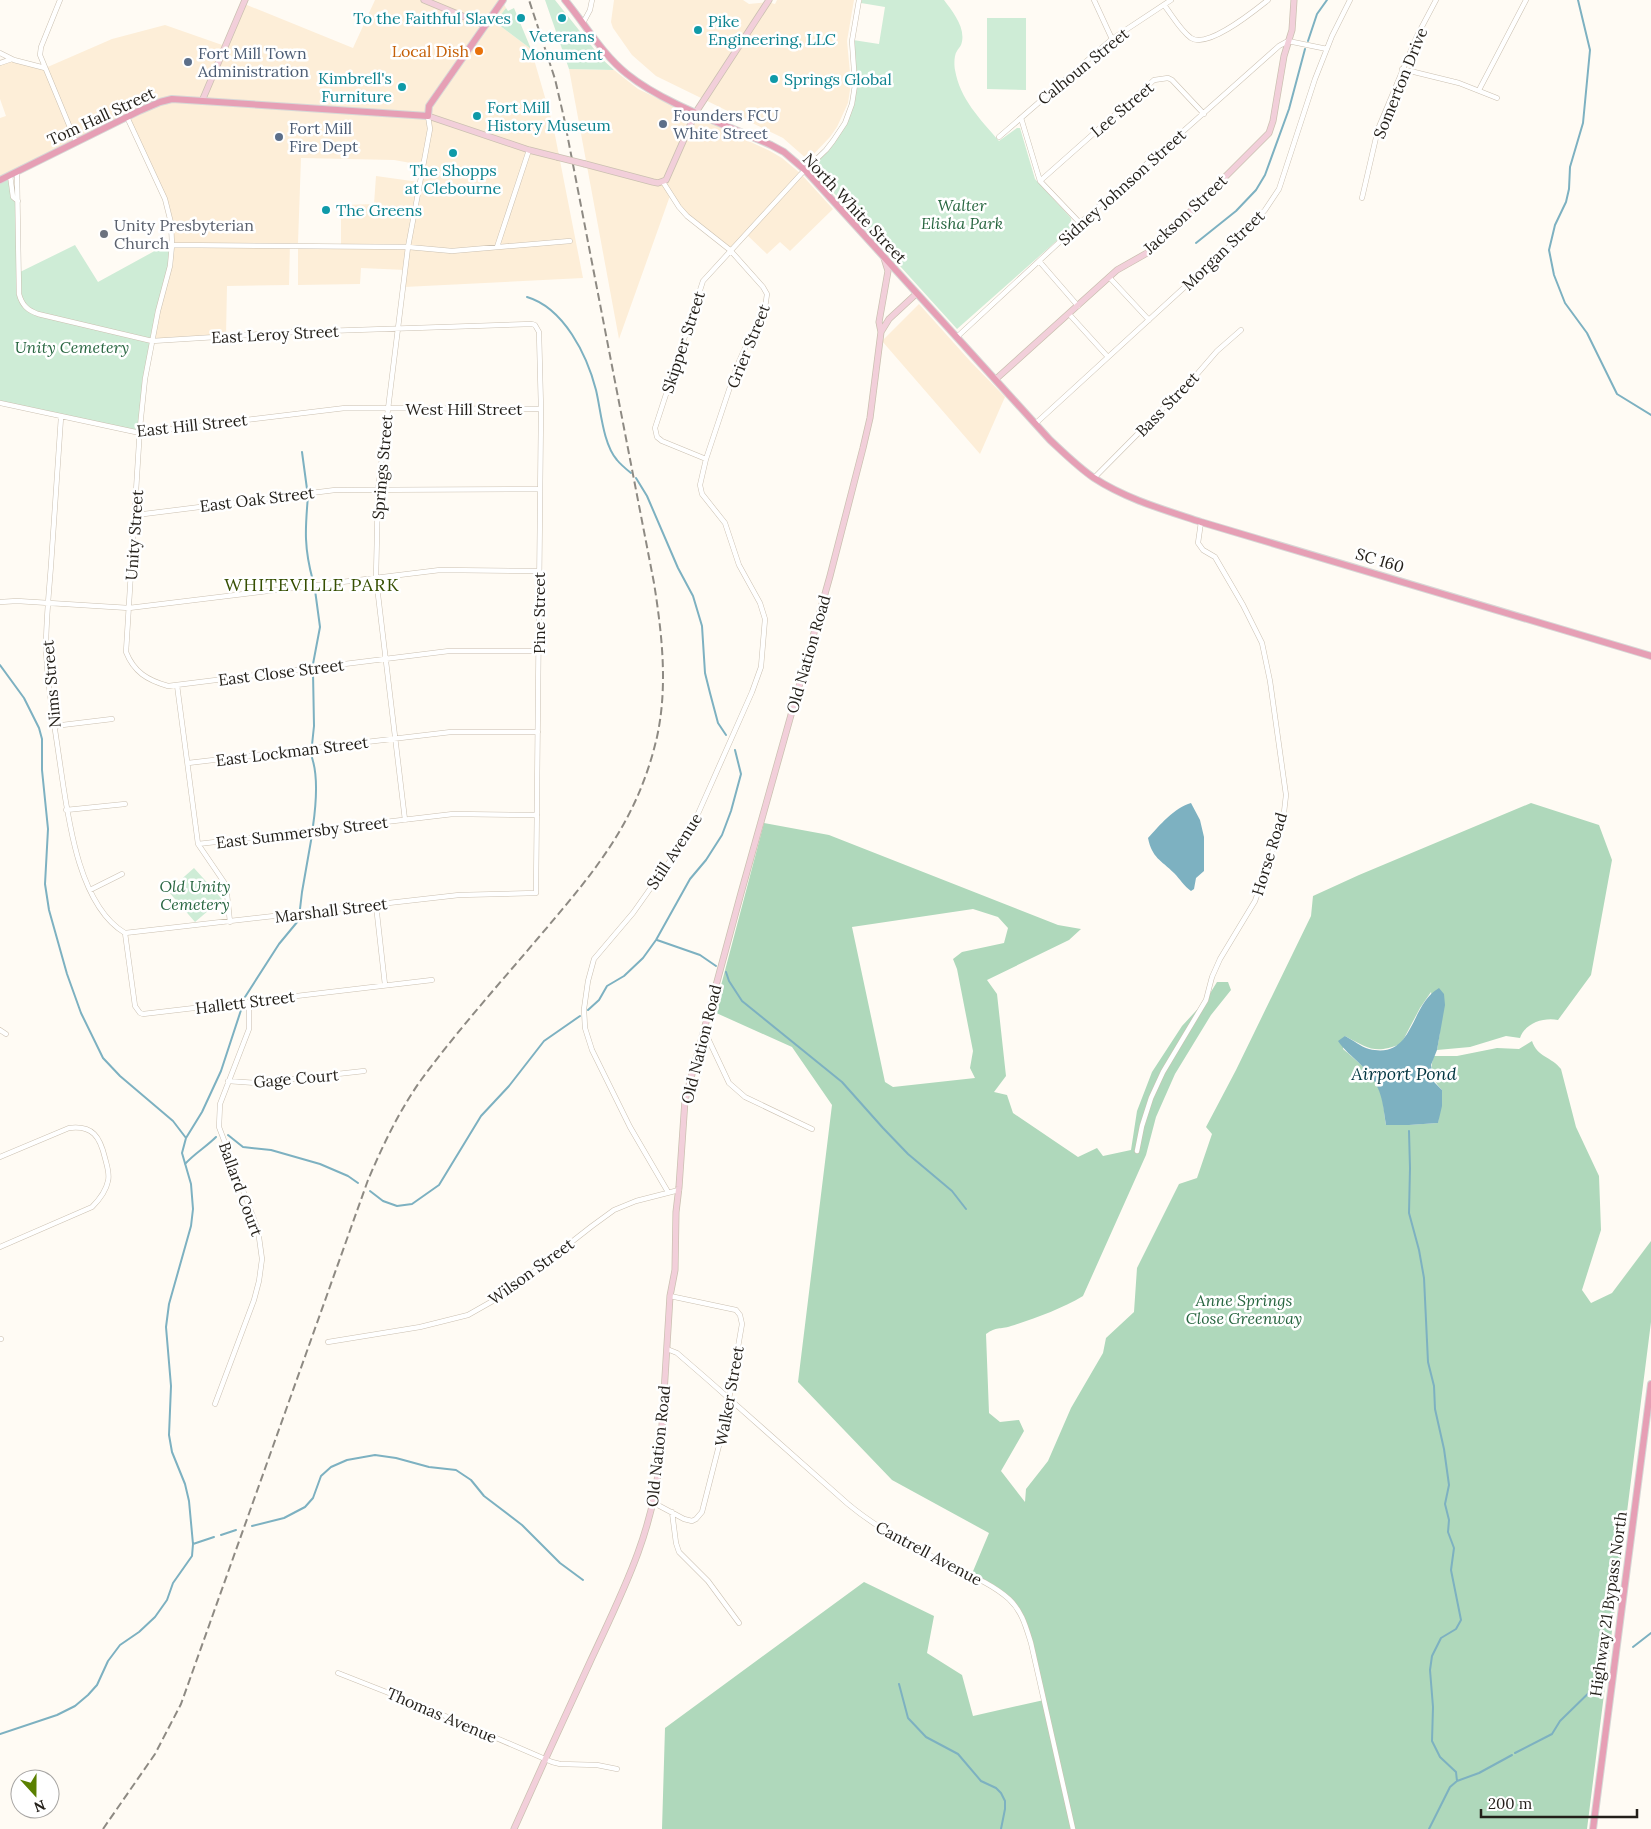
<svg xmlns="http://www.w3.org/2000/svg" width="1651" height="1829" font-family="Lora,serif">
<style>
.built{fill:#fdeed8}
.green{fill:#ceecd6}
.forest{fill:#afd8bb;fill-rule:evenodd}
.water{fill:#7db1c1}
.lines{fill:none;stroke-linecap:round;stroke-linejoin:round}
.stream{stroke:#7db1c1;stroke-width:2}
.street-casing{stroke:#cbc0b1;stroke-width:5.5}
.secondary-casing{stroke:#cbc0b1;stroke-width:7}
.primary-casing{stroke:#d7d7d6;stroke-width:8}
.street{stroke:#fff;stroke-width:4.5}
.secondary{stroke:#f2cfda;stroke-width:5.5}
.primary{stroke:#e69fb5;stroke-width:6}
.rail{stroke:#8e8a83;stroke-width:2;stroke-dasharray:8 4;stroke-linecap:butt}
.secondary-bridge-casing{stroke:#cbc0b1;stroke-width:7;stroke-linecap:butt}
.secondary-bridge{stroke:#f2cfda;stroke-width:5.5}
.culture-dot{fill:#0f9aa8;stroke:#fff;stroke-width:2}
.food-dot{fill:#e8710a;stroke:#fff;stroke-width:2}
.service-dot{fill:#5c6f8a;stroke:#fff;stroke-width:2}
.worship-dot{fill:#6b7280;stroke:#fff;stroke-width:2}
.labels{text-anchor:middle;stroke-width:5;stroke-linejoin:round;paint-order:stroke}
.culture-label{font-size:16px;fill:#0d838f;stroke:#fff;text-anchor:start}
.food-label{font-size:16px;fill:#c56008;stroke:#fff;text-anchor:end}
.service-label{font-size:16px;fill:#4e5e75;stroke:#fff;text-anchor:start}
.street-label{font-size:16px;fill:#231f19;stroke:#fff}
.park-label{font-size:16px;font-style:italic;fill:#286640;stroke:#fff}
.worship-label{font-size:16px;fill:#5b616d;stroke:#fff;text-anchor:start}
.neighbourhood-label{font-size:18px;letter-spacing:1px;fill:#364f02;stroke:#fff}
.water-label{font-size:18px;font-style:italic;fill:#023541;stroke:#fff}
</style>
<rect width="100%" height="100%" fill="#fffbf4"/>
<path class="built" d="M375,0H502L506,8L495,22L531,49L553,125L583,278L404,287L406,270L361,268L360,284L298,285V245H341V205L374,204L376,176L419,182L422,165L394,160L301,158L298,243H290L289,285L227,286L226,336L151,340L170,259V223L164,199L127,119L162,103L183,101L201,102V100L173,98L151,104L0,179V118L6,116L0,99V64L10,60L43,69L112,39L165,25L225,46L242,3L353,48Z
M614,0H743L749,4L768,2L775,4L777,0H854L847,41L851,83L848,103L837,127L830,137L808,160L783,138L656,76L632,55L613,28L611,22Z
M569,69L614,70L638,89L770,151L782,158L801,174L833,209L790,251L780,242L767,254L745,233L730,248L696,222L680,207L671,193L619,339Z
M919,304L970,361L1005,397L980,454L882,341Z"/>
<path class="green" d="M545,0H555L602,59L614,70L569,69Z
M862,0H944C953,12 967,29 961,45C960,47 958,49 957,51C954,55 954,65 955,70C960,99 980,119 999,141L1017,128H1020L1035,179L1071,218L1072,225L1070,229L957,329L814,171L820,157L841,132L856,83L853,40L879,44L885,7L861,3Z
M506,8L508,11L514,8L531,49L495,22Z
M987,18H1026V90L987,89Z
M9,177L17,201L18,273L75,245L98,282L171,242L170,260L157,309L139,432L0,402V182Z
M194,868L222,899L195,922L168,891Z"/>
<path class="forest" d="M1531,803L1599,825L1612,860L1591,975L1558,1020C1544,1017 1525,1023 1520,1038L1506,1036L1470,1047L1437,1050L1440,1032L1431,992L1420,1008L1401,1044C1375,1054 1369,1049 1345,1036L1343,1049C1357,1061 1375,1075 1381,1094C1384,1103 1384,1115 1386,1125H1408L1438,1123L1442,1090C1432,1080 1429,1069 1434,1056H1457L1497,1048L1519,1049L1532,1041C1537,1057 1552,1057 1561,1069L1576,1127L1599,1176L1601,1230L1582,1290L1591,1303L1612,1293L1651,1241V1322L1587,1829H662L665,1728L864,1582L934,1616L927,1653L962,1675L973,1716L1044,1700L1025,1623L1010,1600L971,1576L989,1533L892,1480L798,1382L832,1105L792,1047L714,1012L764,823L829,835L1058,925L1081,929L1069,940L987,980L997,994L1006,1076L994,1092L1007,1095L1013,1113L1078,1157L1097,1148L1103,1156L1131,1150L1137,1111L1152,1072L1182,1026L1206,1000L1217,982H1228L1231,990L1211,1015L1175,1074L1156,1117L1146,1155L1083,1296C1061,1309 1036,1318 1011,1326C999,1330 997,1326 986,1334L989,1413L1000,1422L1019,1420L1024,1431L1001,1471L1025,1502L1026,1489L1048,1461L1071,1408L1103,1353L1106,1338L1134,1312L1137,1268L1179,1184L1197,1178L1212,1134L1206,1127L1236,1070L1311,916L1313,896L1359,875ZM973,909L998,917L1008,928L1004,943L962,952L953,959L957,969L973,1051L970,1068L975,1078L893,1087L885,1082L852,927Z"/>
<path class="water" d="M1191,803L1200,820L1204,837V871L1196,878L1194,889L1191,891C1184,886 1180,879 1174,873C1161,860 1152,858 1148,838C1159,826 1175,807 1191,803Z
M1439,988L1444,994L1445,1005L1437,1050L1431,1065L1434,1082L1442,1090V1106L1438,1123L1409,1125H1386C1382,1096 1381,1085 1360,1064C1352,1056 1344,1050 1338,1041L1345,1036C1353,1040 1361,1047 1369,1049C1415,1060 1409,1005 1439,988Z"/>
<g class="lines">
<path class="stream" d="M1578,0L1590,50L1583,123L1570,167L1569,189L1566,202L1555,225L1549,250L1554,275L1565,303L1587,333L1617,394L1651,415
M1308,41L1317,14L1327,0
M1196,243L1236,211L1256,190L1265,175L1289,109L1305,49
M527,297C564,308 587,355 596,390C601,411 603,444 617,460C621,465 626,469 631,473
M302,452L307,489
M636,478L647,496L678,568L693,596L702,626L705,673L710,693L718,723L726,735
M308,496C305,530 304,548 313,581
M313,664L320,627L315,590
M0,665L24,698L39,728L42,739V770L48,829L45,884L49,910L67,974L81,1013L103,1058L120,1076L173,1121L186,1138
M312,745L314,726L313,672
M311,755C319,775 316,805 313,826
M300,909L302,892L312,835
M657,940L700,955L716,966
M726,972L729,981L742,1001L842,1082L883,1128L908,1154L952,1191L966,1209
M245,997L279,944L298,921
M588,1010L599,1000L607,986L624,976L643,958L656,940L690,879L706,860L722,835L731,811L741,774L735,750
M1409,1131L1410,1168L1409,1213L1419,1250L1424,1278L1428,1362L1434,1386L1435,1409L1444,1449L1449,1485L1445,1504L1449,1520L1448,1532L1454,1548L1451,1570L1461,1620L1456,1629L1441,1638L1432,1656L1430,1670L1433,1707L1432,1741L1440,1757L1456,1772L1457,1781
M228,1135L243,1147L271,1150L320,1164L348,1176L358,1183
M185,1164C195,1153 206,1147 216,1137
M370,1191L383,1201L397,1206L412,1204L439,1185L481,1116L509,1086L544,1041L580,1016
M252,1526L284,1518L305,1507L313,1498L321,1476L331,1467L347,1460L375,1455L396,1458L429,1467L456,1470L471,1480L484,1496L522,1525L560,1563L583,1580
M221,1535L236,1530
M193,1544L214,1537
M1633,1647L1651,1633
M899,1684L908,1718L926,1737L958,1754L981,1781L996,1788L1001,1793L1005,1801V1809L1001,1829
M0,1734L57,1715L75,1706L88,1695L97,1685L108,1661L120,1645L139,1632L155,1617L167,1600L173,1583L192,1556L193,1544L189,1501L185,1484L172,1452L169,1435L171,1386L166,1327L169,1304L191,1226L193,1209L191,1184L182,1153L186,1138L202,1112L221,1071L242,1007
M1515,1753L1552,1734L1560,1721L1604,1678
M1429,1829L1450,1787L1457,1781L1479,1773L1512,1755"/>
<g class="street-casing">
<path id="street" d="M60,0L41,47L40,55L76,142
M1094,0L1112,39
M1164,5C1172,15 1180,30 1191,38C1208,49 1254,11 1268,0
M583,23L590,10L592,0
M0,53L14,60L45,68
M0,63L12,59
M1402,69L1459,83L1497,98
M1479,90L1526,0
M127,117L165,199L171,223L172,245L170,266L158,311L145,379L140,427L126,652C134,672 147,680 168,686L449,651H539
M1021,118L1040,181L1080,223
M999,137L1112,39L1171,0
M17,172L19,294C22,305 27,310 38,314L152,341L296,332L532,324L535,325L539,332L541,409L536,893L459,895L125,933
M10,175L13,197L18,201
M1040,181L1154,80L1168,78L1172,80L1204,114
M663,182L679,207L687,216L730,250L763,287L767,294L765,308L750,337L737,366L706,459L700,485L702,494L725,523L739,565L760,603L765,619L761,667L752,692L693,825L672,858L633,913L594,959L588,981L584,1009L585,1028L592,1050L630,1127L668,1192
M1362,198L1378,129L1417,36L1436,0
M172,245L408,247L452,251L570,241
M497,247L529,150
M1039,261L1078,306
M1109,277L1149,320
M1069,314L1108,357
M958,336L1080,223L1279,46L1288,41L1327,49
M0,403L140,433L345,408L541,409
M61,417C58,466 54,515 51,565C49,592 46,620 46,648C47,685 54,721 59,757C67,809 76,904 125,933
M1035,424L1247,230L1265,210L1279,189L1315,79L1332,36L1350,0
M706,459L662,441L657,437L655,428L703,281L801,174L826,150L833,141L845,123L852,104L855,85L852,41L859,0
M1094,478L1198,373L1217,351L1241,330
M136,515L335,490L540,489
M0,602L17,601L129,608L440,570L539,571
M177,685L198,844L226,885L230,922
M54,726L112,719
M188,763L451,732H538
M66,810L125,804
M405,820L376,578L378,490L408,247L430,129L428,116
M198,844L453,814L537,815
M90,890L122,874
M376,905L385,985
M125,933L135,1006L140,1013L143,1014L432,980
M0,1030L6,1034
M704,1030L729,1083L745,1097L812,1129
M228,1081L257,1083L364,1071
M1137,1151L1142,1126L1151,1098L1163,1072L1206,1000L1212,977L1220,959L1255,901L1283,821L1286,795L1270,681L1262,643L1243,605L1215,557L1203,550L1198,543L1201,522
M0,1157L69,1128C93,1125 100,1137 105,1158C107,1166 110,1174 108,1181C106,1191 99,1200 92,1207L0,1247
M0,1339H1
M328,1342L420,1327L468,1315L505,1294L592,1226L614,1210L636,1201L679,1190
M667,1349L677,1353L707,1379L848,1504C879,1530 914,1547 949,1565C970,1575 992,1584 1009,1599C1022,1611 1026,1627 1031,1643L1073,1829
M215,1404L254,1300L259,1281L262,1259L258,1230L219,1127L220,1104L249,1029V1002
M654,1503L684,1519L692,1521L696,1519L702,1512L725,1422L742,1324L740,1315L736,1310L670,1296
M672,1512L676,1543L679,1552L708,1581L739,1623
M338,1673L422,1706L552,1762L560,1764L597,1765L617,1769"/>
</g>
<g class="secondary-casing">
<path id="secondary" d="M424,0L484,25
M202,101L245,0
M428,116L529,150L557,157
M585,164L653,182L658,183L666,180L696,112L769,0
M881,332L879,322L888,271L884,258
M996,379L1117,270L1147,253L1158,244L1269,133L1273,121L1284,56L1292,30L1294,0
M514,1829C539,1773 564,1718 590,1662C621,1595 653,1534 660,1458L670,1296L675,1270L676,1212L679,1187L685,1100L741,893L830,576L863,448L870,418L881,332L889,319L916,294"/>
</g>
<g class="primary-casing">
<path id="primary" d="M565,0C585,24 602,54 627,74C664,104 727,125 771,145L784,152L805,170L1050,440C1064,453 1078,467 1094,478C1126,499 1165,510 1201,522L1651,656
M0,180L139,111L160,102L172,99L428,116L429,106L503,0
M1593,1829L1651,1384"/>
</g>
<use href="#street" class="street"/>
<use href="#secondary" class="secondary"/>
<use href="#primary" class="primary"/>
<path class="rail" d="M103,1829L155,1754L181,1704L368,1180C383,1145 399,1111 421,1080C458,1030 499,984 539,937C594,872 637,823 657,737C668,686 662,634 654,583L564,118L555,79L529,0"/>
<g class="secondary-bridge-casing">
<path id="secondary-bridge" d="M557,157L585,164"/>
</g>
<use href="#secondary-bridge" class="secondary-bridge"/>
</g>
<g class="culture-dot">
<circle cx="521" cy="18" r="5"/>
<circle cx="562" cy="18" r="5"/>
<circle cx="698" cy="30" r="5"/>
<circle cx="774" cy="79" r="5"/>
<circle cx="402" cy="87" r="5"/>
<circle cx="477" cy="116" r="5"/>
<circle cx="453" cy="153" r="5"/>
<circle cx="326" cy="210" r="5"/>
</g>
<circle class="food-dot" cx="479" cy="51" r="5"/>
<g class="service-dot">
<circle cx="188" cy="62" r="5"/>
<circle cx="663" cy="124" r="5"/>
<circle cx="279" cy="137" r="5"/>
</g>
<circle class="worship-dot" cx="104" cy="234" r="5"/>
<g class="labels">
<g class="culture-label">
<text x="511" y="24" text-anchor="end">To the Faithful Slaves</text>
<text x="708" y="27">Pike<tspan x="708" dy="18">Engineering, LLC</tspan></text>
<text x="562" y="42" text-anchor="middle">Veterans<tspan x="562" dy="18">Monument</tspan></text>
<text x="392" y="84" text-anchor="end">Kimbrell's<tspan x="392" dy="18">Furniture</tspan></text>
<text x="784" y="85">Springs Global</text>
<text x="487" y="113">Fort Mill<tspan x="487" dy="18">History Museum</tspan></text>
<text x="453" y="176" text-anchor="middle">The Shopps<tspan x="453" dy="18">at Clebourne</tspan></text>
<text x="336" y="216">The Greens</text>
</g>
<g class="food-label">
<text x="469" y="57">Local Dish</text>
</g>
<g class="service-label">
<text x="198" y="59">Fort Mill Town<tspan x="198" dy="18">Administration</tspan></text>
<text x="673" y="121">Founders FCU<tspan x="673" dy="18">White Street</tspan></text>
<text x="289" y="134">Fort Mill<tspan x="289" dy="18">Fire Dept</tspan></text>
</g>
<g class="street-label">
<text transform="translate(1083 66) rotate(-39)" y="6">Calhoun Street</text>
<text transform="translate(1400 83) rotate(-68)" y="6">Somerton Drive</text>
<text transform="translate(1122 109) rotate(-40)" y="6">Lee Street</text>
<text transform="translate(101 116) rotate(-25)" y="6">Tom Hall Street</text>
<text transform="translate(1122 187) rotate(-42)" y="6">Sidney Johnson Street</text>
<text transform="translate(855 208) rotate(47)" y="6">North White Street</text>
<text transform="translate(1185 214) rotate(-43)" y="6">Jackson Street</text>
<text transform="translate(1223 250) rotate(-44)" y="6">Morgan Street</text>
<text transform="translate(275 334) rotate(-3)" y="6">East Leroy Street</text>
<text transform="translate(683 342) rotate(-72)" y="6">Skipper Street</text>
<text transform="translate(748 346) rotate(-68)" y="6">Grier Street</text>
<text transform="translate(1167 404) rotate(-46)" y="6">Bass Street</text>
<text x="464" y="415">West Hill Street</text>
<text transform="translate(192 425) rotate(-6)" y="6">East Hill Street</text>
<text transform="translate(382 467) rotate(-85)" y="6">Springs Street</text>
<text transform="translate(257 499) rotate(-7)" y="6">East Oak Street</text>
<text transform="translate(134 535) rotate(-86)" y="6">Unity Street</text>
<text transform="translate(1380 560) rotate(17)" y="6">SC 160</text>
<text transform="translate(539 613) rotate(-90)" y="6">Pine Street</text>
<text transform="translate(808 654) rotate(-74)" y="6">Old Nation Road</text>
<text transform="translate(281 672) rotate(-7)" y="6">East Close Street</text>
<text transform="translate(51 684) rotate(-95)" y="6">Nims Street</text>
<text transform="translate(292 751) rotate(-7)" y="6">East Lockman Street</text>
<text transform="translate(302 832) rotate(-7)" y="6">East Summersby Street</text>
<text transform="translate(674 851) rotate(-57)" y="6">Still Avenue</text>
<text transform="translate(1269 854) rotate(-73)" y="6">Horse Road</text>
<text transform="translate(331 910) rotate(-7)" y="6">Marshall Street</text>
<text transform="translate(245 1002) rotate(-7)" y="6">Hallett Street</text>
<text transform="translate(701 1044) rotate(-76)" y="6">Old Nation Road</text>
<text transform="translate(296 1078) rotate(-5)" y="6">Gage Court</text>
<text transform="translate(241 1189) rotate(70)" y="6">Ballard Court</text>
<text transform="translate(531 1271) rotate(-36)" y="6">Wilson Street</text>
<text transform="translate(729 1396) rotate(-80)" y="6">Walker Street</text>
<text transform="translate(658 1446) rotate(-84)" y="6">Old Nation Road</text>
<text transform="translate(929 1553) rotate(28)" y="6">Cantrell Avenue</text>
<text transform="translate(1608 1604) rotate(-82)" y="6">Highway 21 Bypass North</text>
<text transform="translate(442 1715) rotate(23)" y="6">Thomas Avenue</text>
</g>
<g class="park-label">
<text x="962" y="211">Walter<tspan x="962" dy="18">Elisha Park</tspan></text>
<text x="72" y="353">Unity Cemetery</text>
<text x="195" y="892">Old Unity<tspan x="195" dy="18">Cemetery</tspan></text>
<text x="1244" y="1306">Anne Springs<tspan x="1244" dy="18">Close Greenway</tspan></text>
</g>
<g class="worship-label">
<text x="114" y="231">Unity Presbyterian<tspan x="114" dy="18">Church</tspan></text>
</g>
<g class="neighbourhood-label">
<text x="312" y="591">WHITEVILLE PARK</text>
</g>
<g class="water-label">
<text x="1404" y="1080">Airport Pond</text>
</g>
</g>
<g transform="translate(35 1794) rotate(159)"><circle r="24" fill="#ffffff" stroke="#a7a5a3"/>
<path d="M0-4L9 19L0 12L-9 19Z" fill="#5a8000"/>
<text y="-8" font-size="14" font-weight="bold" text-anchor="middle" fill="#231f19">N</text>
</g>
<path d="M1481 1809v8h156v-8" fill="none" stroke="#231f19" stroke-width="2.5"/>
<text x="1488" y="1809" font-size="15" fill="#231f19" stroke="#ffffff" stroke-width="4" paint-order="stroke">200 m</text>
</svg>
